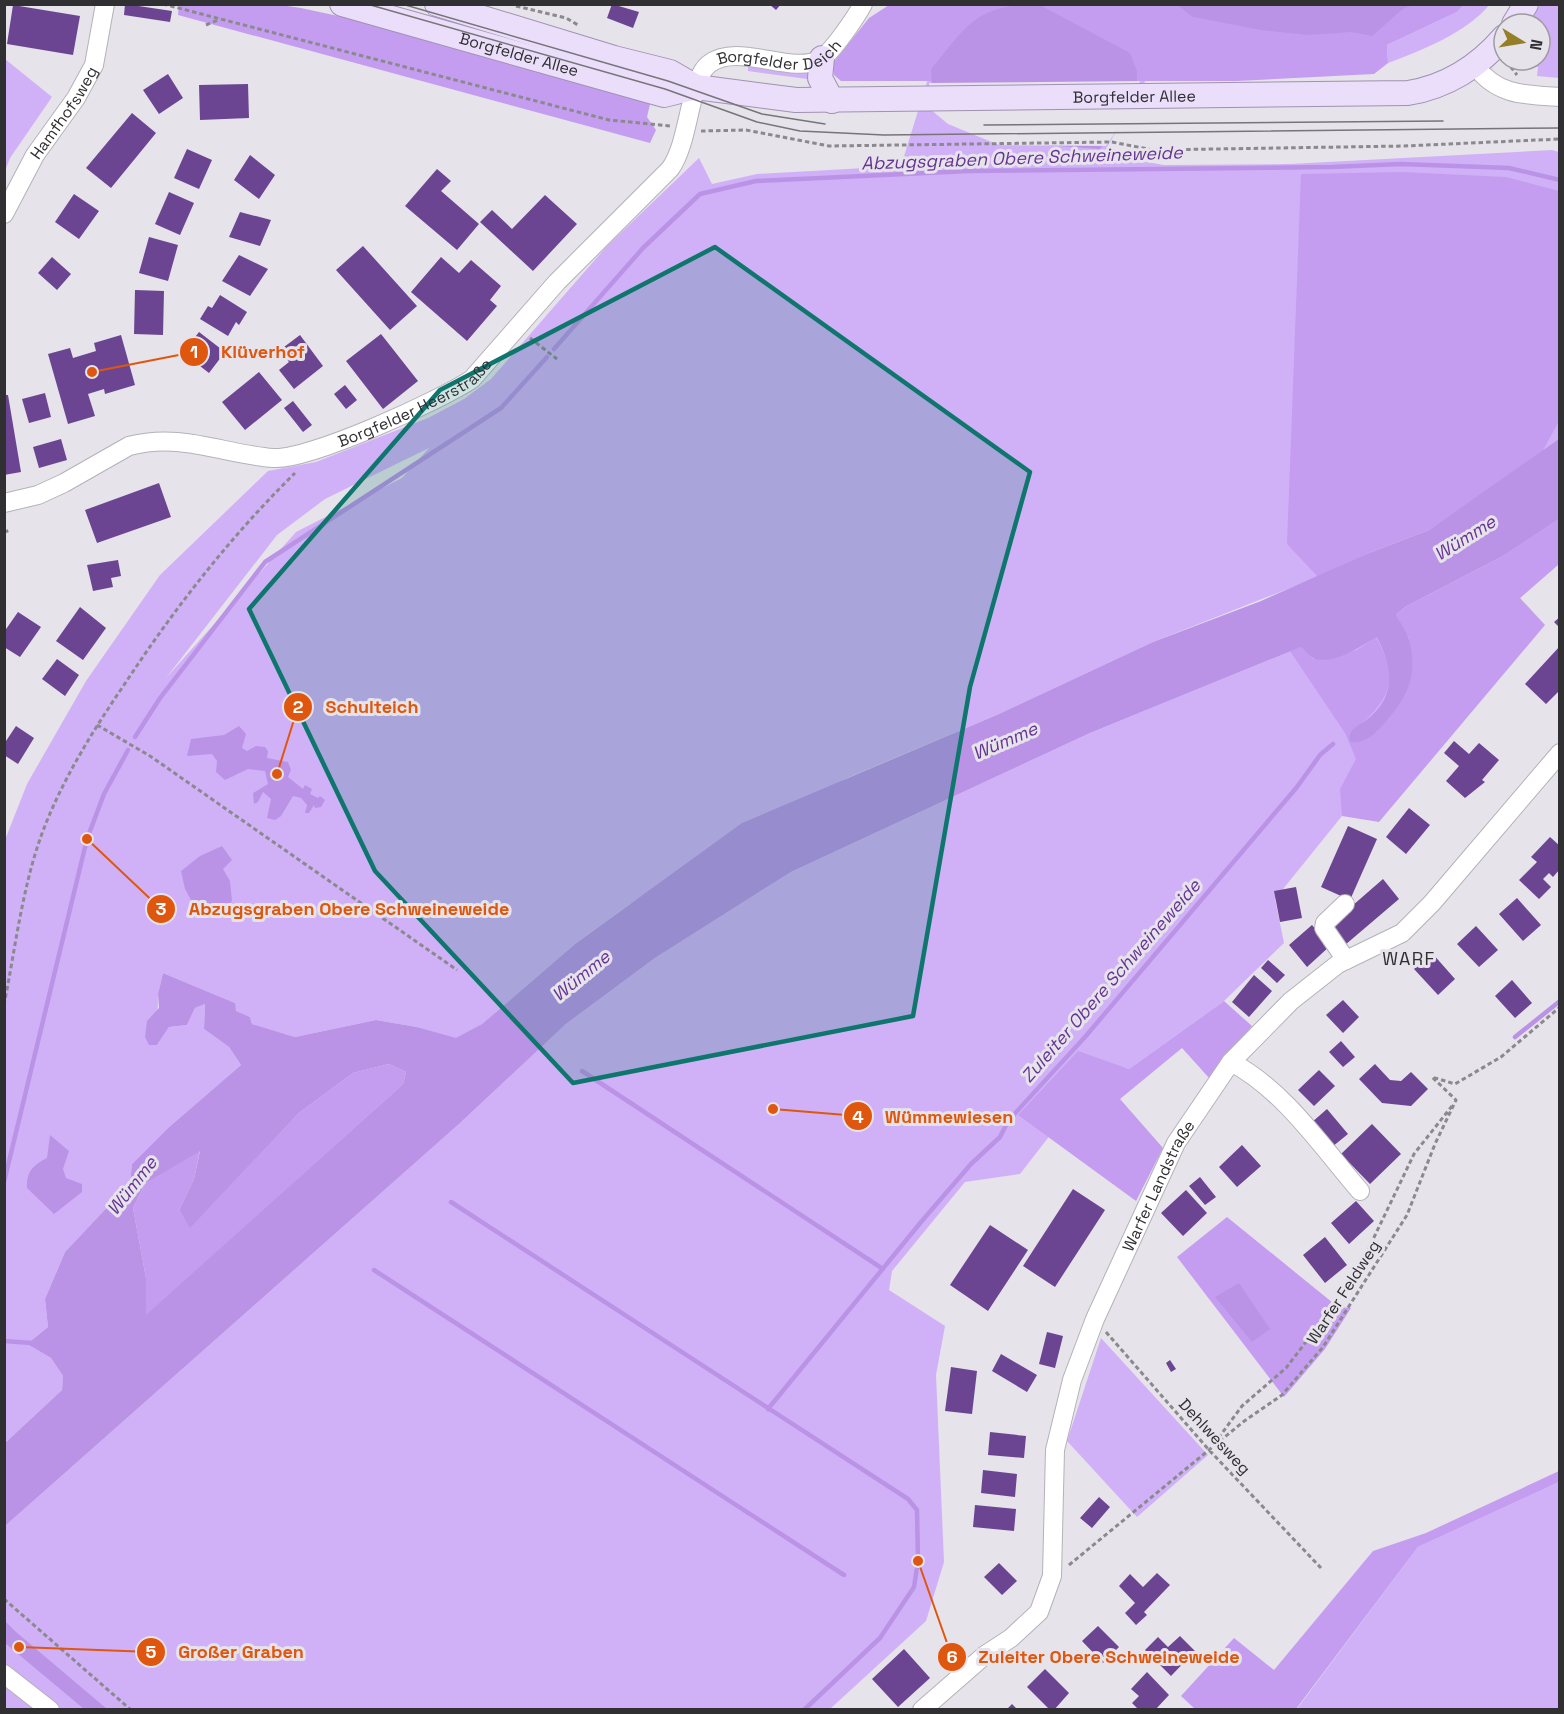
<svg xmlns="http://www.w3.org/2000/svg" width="1564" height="1714" font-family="'Space Grotesk',sans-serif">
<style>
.green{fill:#d0b1f7;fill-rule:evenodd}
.forest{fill:#c49df1}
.water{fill:#ba93e6;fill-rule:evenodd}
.pier{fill:#e6e3ea}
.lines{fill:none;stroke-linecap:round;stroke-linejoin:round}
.stream{stroke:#ba93e6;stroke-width:4.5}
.building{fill:#6b4592}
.minor-casing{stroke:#b4b2b8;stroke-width:20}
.major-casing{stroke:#a092b1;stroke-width:26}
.path{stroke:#8b898e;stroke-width:3;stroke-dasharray:4.5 3;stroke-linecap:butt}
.minor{stroke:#fff;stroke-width:18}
.major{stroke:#eadefa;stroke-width:24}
.tram{stroke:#777579;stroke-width:1.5}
.marked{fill:#0f766e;fill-opacity:0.2;stroke:#0f766e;stroke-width:4.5;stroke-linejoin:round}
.labels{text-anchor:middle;stroke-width:6;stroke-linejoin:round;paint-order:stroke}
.street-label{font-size:16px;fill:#302f31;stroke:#e6e3ea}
.water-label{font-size:18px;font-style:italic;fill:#663494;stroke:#e6e3ea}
.neighbourhood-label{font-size:18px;letter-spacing:1.5px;fill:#302f31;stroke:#e6e3ea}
.leader{fill:none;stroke:#df570e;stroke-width:2}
.callout-dot{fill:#df570e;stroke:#e6e3ea;stroke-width:2}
.mark-label{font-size:18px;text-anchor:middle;font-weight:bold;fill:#fff}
.callout-label{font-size:18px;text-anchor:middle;font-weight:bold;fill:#df570e;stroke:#e6e3ea;stroke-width:6;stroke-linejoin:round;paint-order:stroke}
</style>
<rect width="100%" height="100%" fill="#e6e3ea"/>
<path class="green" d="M1464,5H1489C1468,32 1420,51 1388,63L1387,45L1457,12Z
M1540,5H1559V78L1537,76L1538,67L1526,66L1522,60H1540V24H1529Z
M5,59L52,97L10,158L5,171Z
M748,66L814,68L815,80L748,71Z
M1154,66L1103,154L1164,165L1290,164L1552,150L1559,152V439L1541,454L1369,553L1318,577L1153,642L999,714L847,778L630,904L575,944L482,1024L456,1039L417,1027L376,1020L295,1037L252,1024L250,1017L235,1011V1003L163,973L158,994L157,1045L169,1027L187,1025L195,1008L205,1004L204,1029L229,1047L241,1065L168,1128L132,1164L130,1183L65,1252L45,1299L48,1327L27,1344L51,1358L63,1376L62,1390L5,1443V840L27,784L86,681L160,575L268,471L316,462L428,418L464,399L491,379L607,246L699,158L712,184L757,174L901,166L931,69ZM429,448L402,478L296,532L166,678L277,535L325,499Z
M1559,519V564L1520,598L1342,806V816L1275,899L1284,943L1224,1001L1129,1069L1122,1067L1082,1094L1020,1174L965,1182L892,1271L889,1290L945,1326L936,1375L944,1562L926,1621L830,1709L5,1710V1526L459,1124L566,1024L655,958L791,872L1090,733L1301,647L1396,615L1503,556Z
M1101,1338L1208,1455L1137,1517L1067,1441Z
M1559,1482V1709L1296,1710L1418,1547Z"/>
<path class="forest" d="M179,5H280L301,8L375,24L651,100L647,117L656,130L650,143L178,15Z
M889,5H1464L1457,12L1387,45L1388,63L1374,74L1237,81H841L834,75L832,64L869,18Z
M1402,172L1506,177L1559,191V421L1541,454L1429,530L1369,553L1318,577L1287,544L1301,174Z
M1559,519V564L1520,598L1545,625L1379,822L1342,816L1340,789L1356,759L1345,733L1290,651L1301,647L1313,659L1357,650L1376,637C1396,674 1395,694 1362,723L1377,732L1409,638L1396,615L1405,607L1503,556Z
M1224,1001L1252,1026L1210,1079L1182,1048L1120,1099L1163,1148L1136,1201L1018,1115L1078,1051L1129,1069Z
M389,1064L406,1072L403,1084L146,1316V1278L133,1208L145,1184L200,1150L194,1179L179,1210L190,1227L299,1113L353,1073Z
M1227,1217L1338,1307L1351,1308L1325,1349L1284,1397L1177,1257Z
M1559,1471V1482L1418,1547L1296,1709H1195L1181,1696L1234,1638L1274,1670L1373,1551L1426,1533Z"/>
<path class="water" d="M1038,4L1130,53L1137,71V80L1124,116L1100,149L1000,142L933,109L931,69C968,24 976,5 1038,4Z
M1177,5H1414L1404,8L1372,36L1351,32L1309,35L1261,30L1193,17Z
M1559,439V519L1503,556L1405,607L1396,615C1400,623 1407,631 1409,640C1419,678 1406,698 1383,725C1374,735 1364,744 1351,742L1349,738C1351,728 1358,726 1365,721C1397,697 1393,669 1377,637C1360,646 1337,664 1315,659C1310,657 1305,651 1301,647L1090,733L791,872L655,958L566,1024L459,1124L5,1526V1443L62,1390L63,1376L51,1358L27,1344L48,1327L45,1299L65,1252L130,1183L132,1164L168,1128L241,1065L229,1047L204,1029L205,1004L195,1008L187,1025L169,1027L157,1045H149L145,1037L147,1021L159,1008L158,994L163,973L235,1003L236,1011L250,1017L252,1024L295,1037L376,1020L417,1027L456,1038L482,1024L575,944L742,823L999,714L1153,642L1261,601L1369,553L1429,530ZM389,1064L406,1072L403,1084L146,1315V1278L133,1208L145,1184L200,1151L194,1179L179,1210L190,1228L299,1113L353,1073Z
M239,726L246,734L242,748L247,751L256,746L265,747L268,751L267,758L288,762L291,770L288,777L303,789L305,785L312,789L310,794L318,798L320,796L325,800L321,807L315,808L314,805L309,813H305L307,805L301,798L293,796L281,816L275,820L267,818L271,799L263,792L258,802L254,804L253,793L268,784L265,771L248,769L225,780L216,772L217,761L212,754L187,756L191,739L224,735Z
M222,846L232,860L223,869L230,881L232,901L229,905L220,903L213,910L196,909L185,889L181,871L200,856Z
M50,1135L69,1151L63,1169L66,1178L82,1184V1192L54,1214L27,1188C26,1172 33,1165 47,1158Z
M1239,1283L1270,1329L1252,1342L1215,1297Z
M4,1620L16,1632L107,1709H84L5,1643Z"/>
<path class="pier" d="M1140,81L1126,117L1106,146L999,145L948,124L930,109L929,83Z"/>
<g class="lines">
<path class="stream" d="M554,349L643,248L700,194L756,181L969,171L1332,167L1401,164L1509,168L1560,180
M135,737L160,698L265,562L501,408L547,357
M1515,1037L1560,1001
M582,1071L883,1269
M4,1182L87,839L104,794L128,750
M451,1202L908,1499L917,1510L918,1561L914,1587L880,1638L804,1710
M374,1270L844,1575
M4,1341L32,1343
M768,1409L921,1222L971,1164L1000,1137L1008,1121L1085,1037L1297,787L1320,755L1333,744"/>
</g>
<path class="building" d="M125,4L172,11L170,22L124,15Z
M612,4L639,12L633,28L607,18Z
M769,4H781L776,10Z
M13,5L80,16L73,55L7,44Z
M168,74L183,98L159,114L143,90Z
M248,84L249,118L200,120L199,85Z
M132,113L156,133L111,188L86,168Z
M187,149L212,160L199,189L174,178Z
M250,155L275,175L259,199L234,180Z
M437,169L451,181L441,191L479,224L457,250L405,206Z
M169,192L194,203L180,235L155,224Z
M74,194L99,211L79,239L55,222Z
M545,195L577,224L533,271L480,222L492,210L512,229Z
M240,212L271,220L260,246L229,237Z
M149,237L178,245L168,281L139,273Z
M363,246L417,306L390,330L336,270Z
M239,255L268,269L250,296L222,281Z
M52,257L71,274L57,290L38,273Z
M441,257L459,273L471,260L501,286L490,300L497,306L467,341L411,292Z
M135,290L164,291L163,335L134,334Z
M220,295L247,312L239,325L236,322L228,336L200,319L208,306L212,308Z
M199,332L225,352L209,373L183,353Z
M381,334L418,381L383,409L346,361Z
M121,335L135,385L105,394L104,389L88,394L95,416L68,424L48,354L70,348L73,358L96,351L94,343Z
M300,335L323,366L294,389L279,370L289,362L280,350Z
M259,372L282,400L245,430L222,402Z
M345,385L357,400L346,409L334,394Z
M45,393L51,417L29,423L22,399Z
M4,395H8L21,472L4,475Z
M293,401L312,425L303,432L284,408Z
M61,439L67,460L39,468L33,447Z
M159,483L171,517L97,543L85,510Z
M118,560L121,576L111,578L113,587L93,591L87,565Z
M80,607L106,628L83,660L56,641Z
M18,612L41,627L20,657L4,647V632Z
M1560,617V628L1554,622Z
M1560,646V690L1546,704L1525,684Z
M57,659L79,675L65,696L42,679Z
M16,726L34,738L18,764L4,755V744Z
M1454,741L1469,754L1479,743L1499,760L1482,780L1485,782L1465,798L1446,781L1459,766L1444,753Z
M1409,808L1430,825L1406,854L1386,837Z
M1348,826L1377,839L1350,900L1321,887Z
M1550,837L1560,846V869L1553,877L1549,873L1543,879L1551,887L1539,899L1519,880L1537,862L1531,857Z
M1383,879L1399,899L1345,945L1329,926Z
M1296,887L1302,918L1280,922L1274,891Z
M1517,898L1541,925L1523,941L1499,914Z
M1312,925L1330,946L1307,967L1289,945Z
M1476,926L1498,950L1479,967L1457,944Z
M1432,953L1455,979L1438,995L1414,969Z
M1268,960L1285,975L1277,983L1261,968Z
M1254,975L1272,991L1249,1017L1232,1002Z
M1512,980L1532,1003L1515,1018L1495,996Z
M1343,1000L1359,1017L1343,1033L1326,1015Z
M1341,1041L1355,1057L1343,1067L1329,1052Z
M1375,1064L1390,1080L1401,1081L1411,1072L1428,1089L1411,1106L1382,1103L1359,1079Z
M1319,1070L1335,1086L1314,1106L1298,1090Z
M1327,1109L1348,1134L1332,1147L1311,1123Z
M1372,1124L1401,1154L1370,1184L1341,1154Z
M1242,1145L1261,1166L1237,1187L1219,1167Z
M1200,1177L1216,1197L1205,1205L1189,1186Z
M1073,1189L1105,1210L1055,1287L1023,1266Z
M1186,1190L1207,1213L1183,1236L1161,1213Z
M1356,1201L1374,1221L1349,1244L1331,1223Z
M990,1225L1028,1250L988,1311L950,1285Z
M1325,1237L1347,1265L1325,1283L1303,1255Z
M1047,1332L1063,1336L1055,1368L1039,1364Z
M1001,1354L1037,1375L1027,1392L992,1371Z
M1170,1360L1176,1369L1171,1372L1166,1363Z
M951,1367L977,1371L972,1414L945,1411Z
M990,1432L1026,1436L1024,1458L988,1455Z
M983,1470L1017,1474L1015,1497L981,1493Z
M1099,1497L1110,1507L1092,1528L1080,1518Z
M975,1505L1016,1509L1014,1531L973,1527Z
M999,1563L1017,1581L1002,1595L984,1577Z
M1157,1573L1170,1585L1144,1612L1147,1615L1136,1625L1125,1613L1135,1603L1119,1586L1130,1574L1143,1587Z
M1098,1626L1119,1647L1103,1663L1082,1641Z
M1180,1636L1195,1651L1171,1676L1145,1650L1158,1637L1168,1647Z
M904,1649L930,1678L898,1707L872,1679Z
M1045,1669L1069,1693L1054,1710H1050L1027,1687Z
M1147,1672L1169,1695L1155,1710H1139L1132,1703L1139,1696L1131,1689Z
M1012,1704L1018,1710H1006Z"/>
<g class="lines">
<g class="minor-casing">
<g id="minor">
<path d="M1475,65C1496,96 1527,95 1560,97"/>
<path id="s1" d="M4,214L35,155L76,98L94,65L105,4"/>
<path id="s2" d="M4,503L38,495L64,483L129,446C181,432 222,454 273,458C308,461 441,400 472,379L557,282L670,169C690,142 689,79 709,64C738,41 791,76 821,59C833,51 856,17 863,4"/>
<path d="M1345,904L1325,923L1324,928L1346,960"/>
<path d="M1231,1062C1284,1090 1322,1147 1360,1191"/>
<path d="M4,1674L50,1710"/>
<path id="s3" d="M922,1710L985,1655L1011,1638L1039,1612L1052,1576L1055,1450L1072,1380L1095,1319L1176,1143L1231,1062L1291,1001L1338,964L1402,933L1432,903L1560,753"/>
</g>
</g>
<g class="major-casing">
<g id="major">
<path id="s4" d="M342,4L664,95L696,87"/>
<path id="s5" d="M437,4L614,58L670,72L696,87L796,100L1408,93C1446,87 1479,66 1504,37"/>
<path d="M1514,24L1526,4"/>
<path d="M822,58L820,78L832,101"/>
</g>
</g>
<path class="path" d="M163,4L609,120L671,126
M516,6L566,18L578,25
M206,25L220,19
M1506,61L1517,75
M701,131L746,130L829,146L1112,142L1153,150L1404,146L1560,139
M530,338L557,359
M4,532L11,530
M97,725L150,756L457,970
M4,1005C16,945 23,880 46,823C66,774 94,729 124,685C174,609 230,537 295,473
M1106,1332L1209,1450L1321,1568
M1214,1444L1242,1406L1286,1368L1322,1321L1367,1252L1414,1154L1452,1106
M1069,1565L1243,1422L1282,1395L1323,1347L1407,1215L1435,1144L1456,1100L1432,1077L1455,1084L1501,1057L1560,1007
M4,1599L131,1710"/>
<use href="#minor" class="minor"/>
<use href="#major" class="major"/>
<path class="tram" d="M367,4L665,89L757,122L800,131L884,135L1560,128
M402,4L668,81L762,114L825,124
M984,125L1443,121"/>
</g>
<path class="marked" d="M715,247L1030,472L970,687L913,1016L573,1083L375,871L249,609L440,390Z"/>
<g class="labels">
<g class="street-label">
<text dy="6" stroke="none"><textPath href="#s2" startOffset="976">Borgfelder Deich</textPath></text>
<text dy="6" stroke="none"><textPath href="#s4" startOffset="184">Borgfelder Allee</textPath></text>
<text dy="6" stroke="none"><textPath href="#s5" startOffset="712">Borgfelder Allee</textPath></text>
<text dy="6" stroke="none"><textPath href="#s1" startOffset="118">Hamfhofsweg</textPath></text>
<text dy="6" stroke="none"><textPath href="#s2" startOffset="438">Borgfelder Heerstraße</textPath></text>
<text dy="6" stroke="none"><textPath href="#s3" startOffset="602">Warfer Landstraße</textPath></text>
<text transform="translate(1343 1292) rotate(-57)" y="6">Warfer Feldweg</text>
<text transform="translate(1215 1436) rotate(47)" y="6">Dehlwesweg</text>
</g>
<g class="water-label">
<text transform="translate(1022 158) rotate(-2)" y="6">Abzugsgraben Obere Schweineweide</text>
<text transform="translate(1465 538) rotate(-32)" y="6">Wümme</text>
<text transform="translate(1005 741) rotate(-23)" y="6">Wümme</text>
<text transform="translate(581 976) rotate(-39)" y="6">Wümme</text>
<text transform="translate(1111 981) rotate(-49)" y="6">Zuleiter Obere Schweineweide</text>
<text transform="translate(132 1186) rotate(-52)" y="6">Wümme</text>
</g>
<g class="neighbourhood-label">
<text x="1409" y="965">WARF</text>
</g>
</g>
<path class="leader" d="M92 372L194 352M277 774L298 707M87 839L161 909M773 1109L858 1116M19 1647L151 1652M918 1561L952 1657"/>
<g class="callout-dot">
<circle cx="92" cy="372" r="6"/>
<circle cx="277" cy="774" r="6"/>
<circle cx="87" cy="839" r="6"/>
<circle cx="773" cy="1109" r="6"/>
<circle cx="19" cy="1647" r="6"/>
<circle cx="918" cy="1561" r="6"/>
<circle cx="194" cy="352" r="15"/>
<circle cx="298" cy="707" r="15"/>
<circle cx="161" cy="909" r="15"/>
<circle cx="858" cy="1116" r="15"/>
<circle cx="151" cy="1652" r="15"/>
<circle cx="952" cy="1657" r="15"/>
</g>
<g class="mark-label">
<text x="194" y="358">1</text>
<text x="298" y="713">2</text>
<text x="161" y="915">3</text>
<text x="858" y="1123">4</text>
<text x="151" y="1658">5</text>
<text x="952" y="1663">6</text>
</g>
<g class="callout-label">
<text x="263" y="358">Klüverhof</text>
<text x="372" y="713">Schulteich</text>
<text x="349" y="915">Abzugsgraben Obere Schweineweide</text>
<text x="949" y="1123">Wümmewiesen</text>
<text x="241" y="1658">Großer Graben</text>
<text x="1109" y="1663">Zuleiter Obere Schweineweide</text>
</g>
<rect width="1564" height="1714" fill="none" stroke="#302f31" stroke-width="12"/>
<g transform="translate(1522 42) rotate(101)"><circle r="28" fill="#e6e3ea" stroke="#9d9ba0" stroke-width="1.5"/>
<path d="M0-4.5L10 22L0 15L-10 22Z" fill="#947e26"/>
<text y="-9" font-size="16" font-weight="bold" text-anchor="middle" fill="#302f31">N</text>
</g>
</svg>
